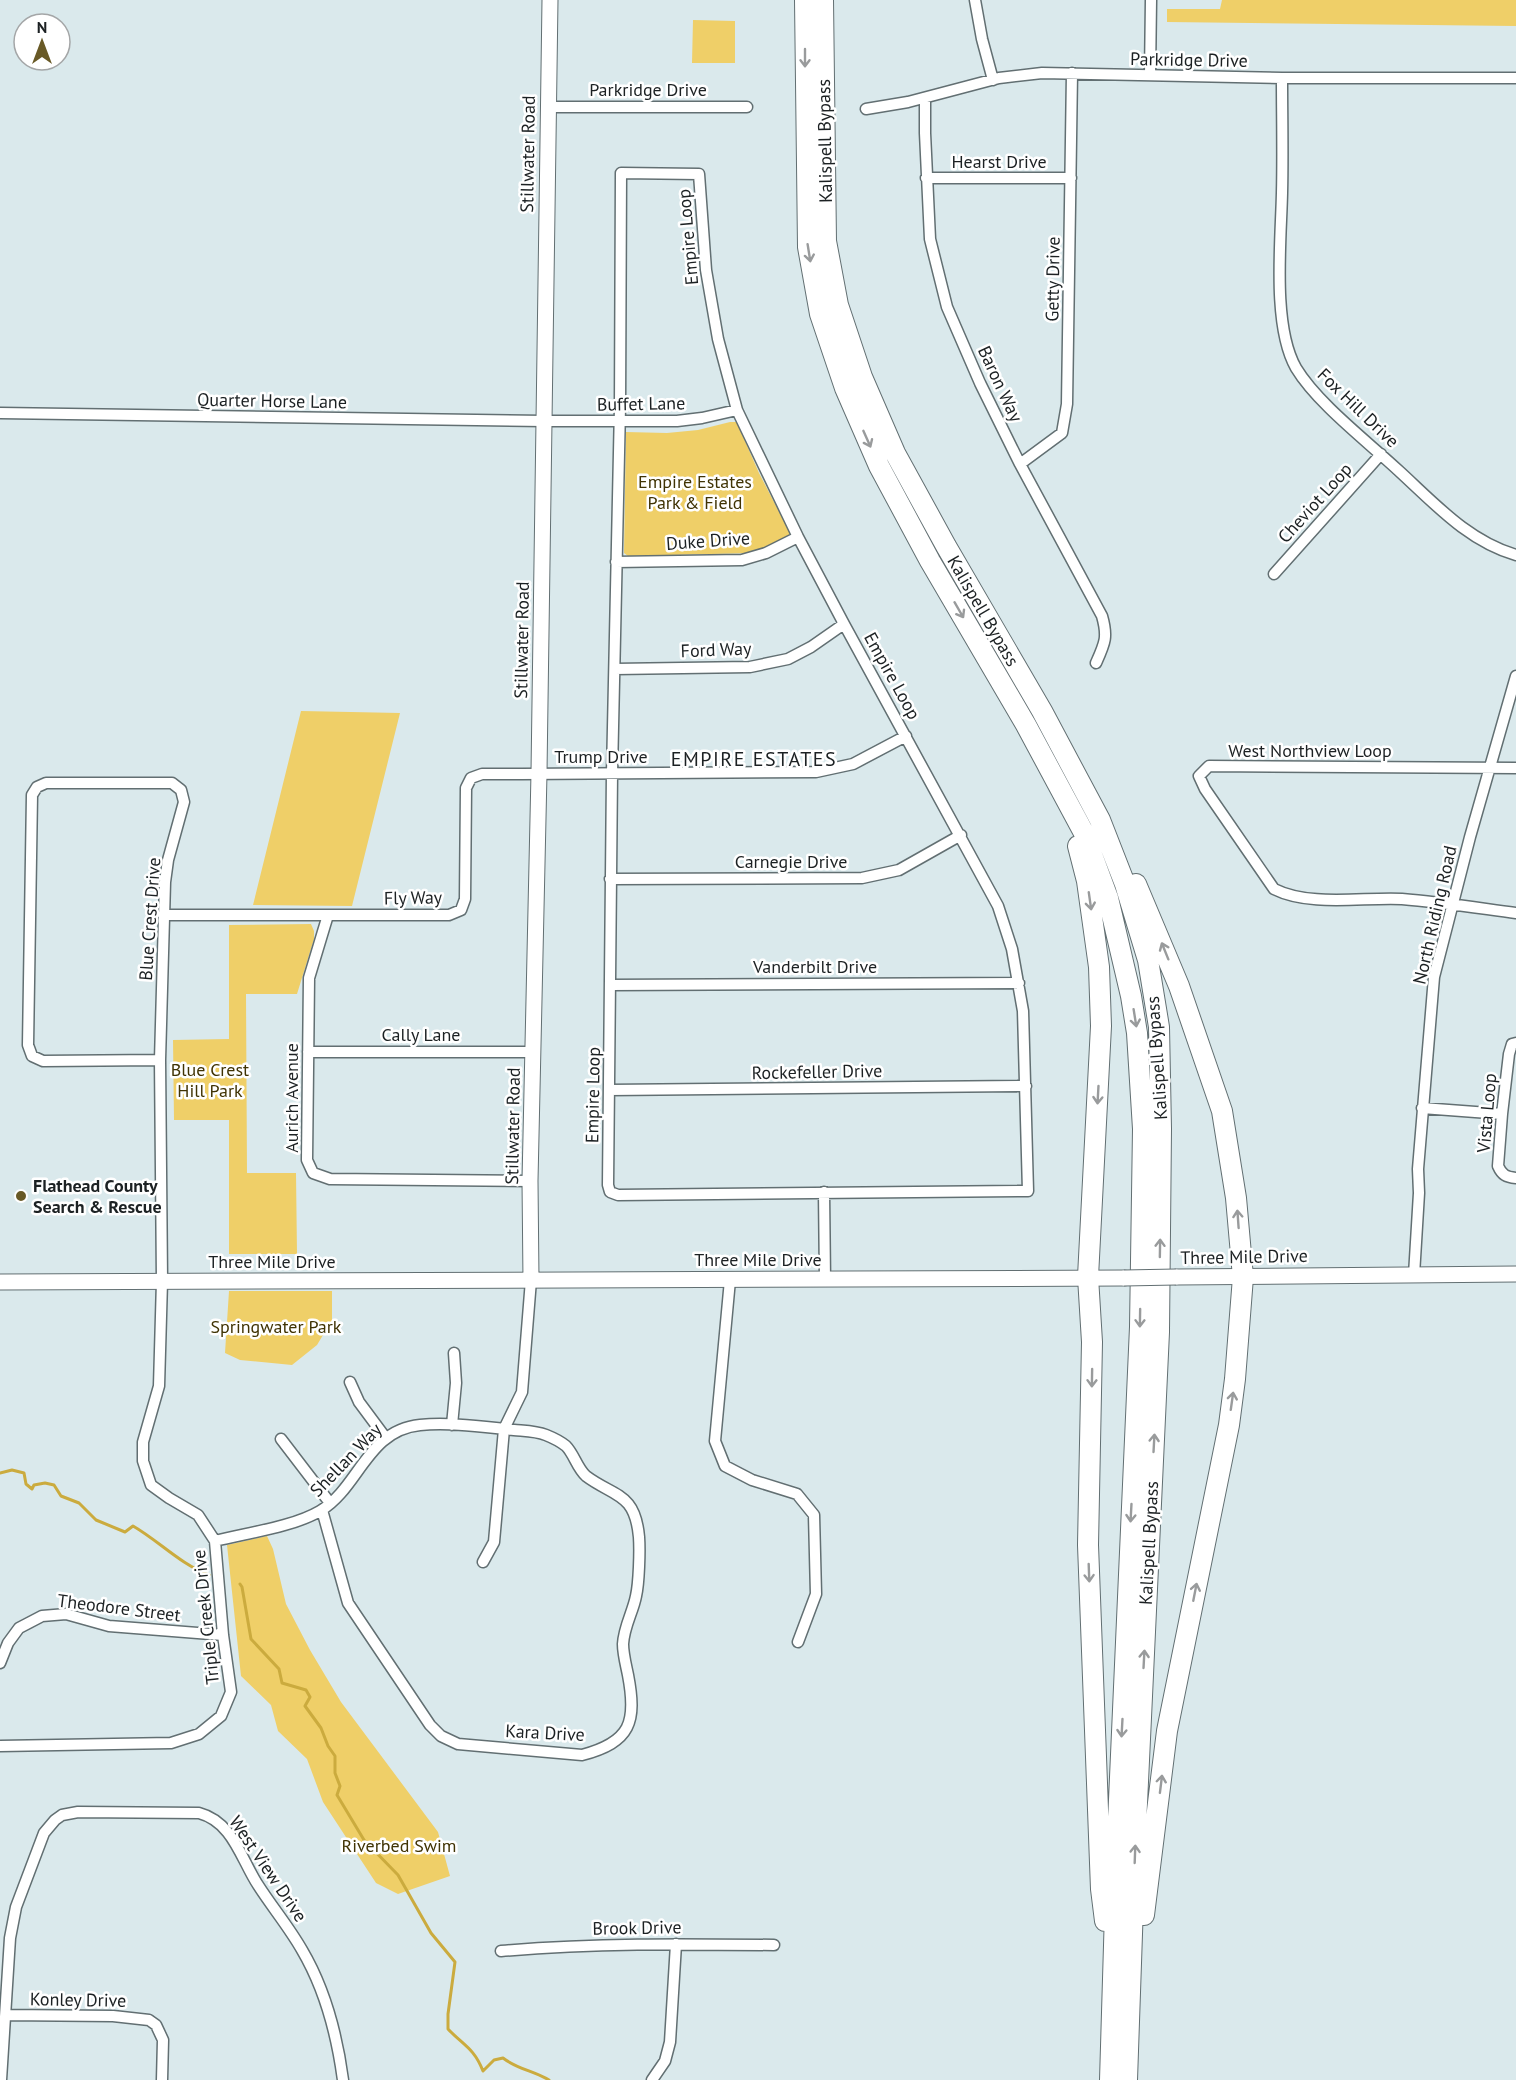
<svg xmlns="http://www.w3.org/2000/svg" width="1516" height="2080" font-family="'PT Sans',sans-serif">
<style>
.green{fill:#efcf68}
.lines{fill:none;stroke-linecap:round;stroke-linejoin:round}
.stream{stroke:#cbab3e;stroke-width:3}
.street-casing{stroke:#626f72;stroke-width:13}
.secondary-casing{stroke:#626f72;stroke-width:17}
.highway-casing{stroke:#626f72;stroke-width:22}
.street{stroke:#fff;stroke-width:10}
.secondary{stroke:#fff;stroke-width:15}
.highway{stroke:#fff;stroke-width:20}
.secondary-bridge-casing{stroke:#626f72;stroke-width:17;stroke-linecap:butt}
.secondary-bridge{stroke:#fff;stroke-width:15}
.oneway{stroke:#999b9c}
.poi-dot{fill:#685926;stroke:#fff;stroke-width:2}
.labels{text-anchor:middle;stroke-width:5;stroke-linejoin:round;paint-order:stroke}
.street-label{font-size:18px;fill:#1c2123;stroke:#fff}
.park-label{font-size:18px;fill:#403304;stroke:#fff}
.poi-label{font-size:18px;font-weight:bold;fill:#1c2123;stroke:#fff;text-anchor:start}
.neighbourhood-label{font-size:20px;letter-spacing:1.5px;fill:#1c2123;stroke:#fff}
</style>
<rect width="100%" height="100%" fill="#dae9ec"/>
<path class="green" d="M1222,0H1516V26L1167,22V9H1220Z
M693,20L735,21V63H692Z
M730,422H737L738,425L759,473L790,533L789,537L755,553L628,556L624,553L626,432L667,433L698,430Z
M301,711L400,713L352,906L253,905Z
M311,924L314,931V939L297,994H246L247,1173H296L297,1254H229V1120H174L173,1040L229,1039V925Z
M229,1291H332V1320L317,1345L292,1365L240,1360L225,1353Z
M267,1536L273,1549L286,1604L310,1650L341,1702L438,1832L450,1876L398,1894L376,1883L323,1802L307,1759L278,1731L271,1705L241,1676L227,1545Z"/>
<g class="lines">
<path class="stream" d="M0,1473L12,1470L24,1473L26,1484L32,1489L34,1485L45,1483L54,1485L61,1496L79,1503L96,1520L125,1532L133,1526C159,1541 180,1564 209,1575
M240,1584L242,1587L251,1639L279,1669L282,1683L306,1690L310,1697L305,1706L321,1728L328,1746L335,1756V1773L340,1786L337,1795L364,1840L398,1875L431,1933L455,1962L448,2014V2029C463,2045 474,2048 483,2071L494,2060L503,2058C517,2069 534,2071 549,2080"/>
<g class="street-casing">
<path id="street" d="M975,0L982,39L993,80
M1150,75L1151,0
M1282,78C1282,116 1283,155 1282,193C1281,241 1272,326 1296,368C1317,403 1368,442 1399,471C1435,504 1468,541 1516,555
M925,98V133L930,239L947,307L980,383L1020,464L1102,616C1108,637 1105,643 1096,663
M548,107H747
M866,109L908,102L999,78L1042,73L1282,78H1516
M621,173L699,174L706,270L718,339L737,410L798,537L844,624L998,906L1012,949L1023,1011L1028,1191L618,1195L610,1192L608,1185L612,773L620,407Z
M926,178H1071
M0,413L544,421H677L702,418L737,410
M1020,464L1062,433L1067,404L1072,73
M616,562L742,560L766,553L798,537
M1274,574L1381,454
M615,669L750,667L788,659L811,647L844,624
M1516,768L1209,766L1199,776L1205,789L1274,889C1310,907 1362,897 1402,899C1440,902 1478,908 1516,913
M610,879L862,878L899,870L961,835
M163,915H449L461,910L465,899L466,788L471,778L482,774H522L816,772L853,764L906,736
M328,915L309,978L307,1160L313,1173L330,1179L530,1181
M610,985L1019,983
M1516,1043L1512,1044L1509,1054L1502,1114L1498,1166C1502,1175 1506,1177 1516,1178
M308,1052H534
M609,1090L1026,1086
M1422,1108L1502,1114
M824,1192L825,1280
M1414,1275L1419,1193L1418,1169L1434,977L1470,837L1516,676
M730,1280L715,1441L725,1466L752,1480L797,1494L814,1515L816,1594L798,1642
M350,1382L359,1402L385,1437
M452,1425L456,1383L454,1353
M281,1439L330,1503
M215,1541C246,1533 293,1527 320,1511C359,1488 367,1430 420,1425C450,1422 484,1427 514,1430C524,1431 536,1431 546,1435C551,1437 561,1442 566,1446C574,1454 577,1468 586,1476C614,1497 635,1492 639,1537C640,1551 639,1583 636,1596C633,1612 624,1626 623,1644C623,1654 626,1665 628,1675C637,1722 631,1742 582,1755L458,1744L441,1736L430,1725L348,1603L322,1510
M483,1562L494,1542L504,1429L522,1392L531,1280
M0,1663L8,1643L19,1628L42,1616L66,1614L109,1626L223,1635
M0,1746L171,1743L199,1734L221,1716L231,1692L223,1635L215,1541L198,1515L169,1498L151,1485L143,1461V1442L159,1386L162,1281L160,1060L165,882L168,860L184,802L181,790L172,783H46L37,787L32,795L28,1045L32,1056L43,1061L160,1060
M501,1951C592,1943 683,1944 774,1945
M5,2015L113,2016L149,2020L156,2025L163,2040L162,2080
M1,2080L10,1938L16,1907L44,1833L55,1820L62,1815L78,1812L199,1813C233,1822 241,1859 258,1885C272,1907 289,1927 302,1950C325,1989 337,2035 343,2080
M652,2080L665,2061L670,2042L676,1944"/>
</g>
<g class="secondary-casing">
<path id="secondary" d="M1176,1277L1516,1274
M531,1280L530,1181L539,773L550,0
M0,1282L1124,1278"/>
</g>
<g class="highway-casing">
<path id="highway" d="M805,0L808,247L820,314L845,388L879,466L930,561L1026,725L1084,833L1108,898L1131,996L1137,1033L1143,1129L1140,1327L1117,1845L1110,2080
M823,0L826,241L838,305L862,377L895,453L946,546L1042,711L1100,820L1125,884L1148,960L1159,1027L1161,1129L1159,1332L1135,1846L1127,2080
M1078,846L1087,881L1099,967L1101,1026L1088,1277L1092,1342L1088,1545L1101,1889L1105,1921
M1136,884L1179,986L1222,1111L1236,1198L1243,1277L1235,1379L1229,1425L1167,1731L1144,1915"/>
</g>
<use href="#street" class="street"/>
<use href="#secondary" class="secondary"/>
<use href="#highway" class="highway"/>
<g class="secondary-bridge-casing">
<path id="secondary-bridge" d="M1124,1278L1176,1277"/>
</g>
<use href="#secondary-bridge" class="secondary-bridge"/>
</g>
<defs><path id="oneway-shaft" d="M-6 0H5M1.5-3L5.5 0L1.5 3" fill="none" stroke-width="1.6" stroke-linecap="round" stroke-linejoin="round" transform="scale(1.5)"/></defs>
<g class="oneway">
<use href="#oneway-shaft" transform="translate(805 58) rotate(90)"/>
<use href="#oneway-shaft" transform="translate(809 253) rotate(81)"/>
<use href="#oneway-shaft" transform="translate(867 439) rotate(66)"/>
<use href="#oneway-shaft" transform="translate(959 610) rotate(60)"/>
<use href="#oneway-shaft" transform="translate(1090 901) rotate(82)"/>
<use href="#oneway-shaft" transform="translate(1165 951) rotate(-112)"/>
<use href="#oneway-shaft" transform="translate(1135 1018) rotate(81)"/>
<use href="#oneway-shaft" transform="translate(1098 1095) rotate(93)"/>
<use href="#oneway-shaft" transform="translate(1238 1219) rotate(-94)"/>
<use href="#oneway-shaft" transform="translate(1160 1248) rotate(-89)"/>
<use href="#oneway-shaft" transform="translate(1140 1318) rotate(91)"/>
<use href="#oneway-shaft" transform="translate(1092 1378) rotate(91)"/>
<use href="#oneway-shaft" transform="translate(1232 1401) rotate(-82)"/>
<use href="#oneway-shaft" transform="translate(1154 1443) rotate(-87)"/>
<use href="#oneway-shaft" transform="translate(1131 1513) rotate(93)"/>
<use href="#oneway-shaft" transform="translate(1089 1573) rotate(88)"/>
<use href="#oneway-shaft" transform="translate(1195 1592) rotate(-79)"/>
<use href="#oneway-shaft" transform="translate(1144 1659) rotate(-87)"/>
<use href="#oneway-shaft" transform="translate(1122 1728) rotate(93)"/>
<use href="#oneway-shaft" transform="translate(1161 1784) rotate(-83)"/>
<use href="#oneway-shaft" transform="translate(1135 1854) rotate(-88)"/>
</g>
<circle class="poi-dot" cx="21" cy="1196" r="6"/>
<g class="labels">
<g class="street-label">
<text transform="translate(1189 60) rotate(1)" y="6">Parkridge Drive</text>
<text x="648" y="96">Parkridge Drive</text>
<text transform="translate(825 141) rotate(-91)" y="6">Kalispell Bypass</text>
<text transform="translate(528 154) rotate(-89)" y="6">Stillwater Road</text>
<text x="999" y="168">Hearst Drive</text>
<text transform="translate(688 237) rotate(-95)" y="6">Empire Loop</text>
<text transform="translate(1053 279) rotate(-89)" y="6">Getty Drive</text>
<text transform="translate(1000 384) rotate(65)" y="6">Baron Way</text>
<text transform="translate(272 401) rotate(1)" y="6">Quarter Horse Lane</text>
<text transform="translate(641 404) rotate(-1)" y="6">Buffet Lane</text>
<text transform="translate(1358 408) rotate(44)" y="6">Fox Hill Drive</text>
<text transform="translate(1315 503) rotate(-48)" y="6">Cheviot Loop</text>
<text transform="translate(708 541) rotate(-4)" y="6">Duke Drive</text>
<text transform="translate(983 611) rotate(60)" y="6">Kalispell Bypass</text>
<text transform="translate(522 640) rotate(-89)" y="6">Stillwater Road</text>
<text transform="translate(716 650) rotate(-2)" y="6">Ford Way</text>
<text transform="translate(892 676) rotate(61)" y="6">Empire Loop</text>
<text x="1310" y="757">West Northview Loop</text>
<text x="601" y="763">Trump Drive</text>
<text x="791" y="868">Carnegie Drive</text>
<text transform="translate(413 898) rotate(-1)" y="6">Fly Way</text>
<text transform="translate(1435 915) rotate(-77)" y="6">North Riding Road</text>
<text transform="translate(150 919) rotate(-86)" y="6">Blue Crest Drive</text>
<text x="815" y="973">Vanderbilt Drive</text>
<text x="421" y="1041">Cally Lane</text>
<text transform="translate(1157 1058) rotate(-94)" y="6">Kalispell Bypass</text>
<text transform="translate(817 1072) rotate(-1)" y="6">Rockefeller Drive</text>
<text transform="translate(593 1095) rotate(-89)" y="6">Empire Loop</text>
<text transform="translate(292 1098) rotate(-90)" y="6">Aurich Avenue</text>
<text transform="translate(1487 1113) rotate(-85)" y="6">Vista Loop</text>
<text transform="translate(513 1126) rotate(-89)" y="6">Stillwater Road</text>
<text transform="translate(1244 1257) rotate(-1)" y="6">Three Mile Drive</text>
<text x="758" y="1266">Three Mile Drive</text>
<text x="272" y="1268">Three Mile Drive</text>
<text transform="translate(346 1460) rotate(-46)" y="6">Shellan Way</text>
<text transform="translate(1149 1543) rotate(-87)" y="6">Kalispell Bypass</text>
<text transform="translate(119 1608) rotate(7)" y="6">Theodore Street</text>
<text transform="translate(206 1617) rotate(-96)" y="6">Triple Creek Drive</text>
<text transform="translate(545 1733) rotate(3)" y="6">Kara Drive</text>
<text transform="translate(268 1869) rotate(56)" y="6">West View Drive</text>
<text transform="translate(637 1928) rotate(-1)" y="6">Brook Drive</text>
<text transform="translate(78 2000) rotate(1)" y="6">Konley Drive</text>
</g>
<g class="park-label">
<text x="695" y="488">Empire Estates<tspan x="695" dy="21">Park &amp; Field</tspan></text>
<text x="210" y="1076">Blue Crest<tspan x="210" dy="21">Hill Park</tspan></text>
<text x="276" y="1333">Springwater Park</text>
<text x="399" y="1852">Riverbed Swim</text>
</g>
<g class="poi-label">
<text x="33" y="1192">Flathead County<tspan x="33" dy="21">Search &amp; Rescue</tspan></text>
</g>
<g class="neighbourhood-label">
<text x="754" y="766">EMPIRE ESTATES</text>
</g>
</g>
<g transform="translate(42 42)"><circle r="28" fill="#ffffff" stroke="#a4a6a7" stroke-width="1.5"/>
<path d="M0-4.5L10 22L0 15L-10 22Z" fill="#685926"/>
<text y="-9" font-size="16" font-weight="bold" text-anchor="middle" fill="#1c2123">N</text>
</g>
</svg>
